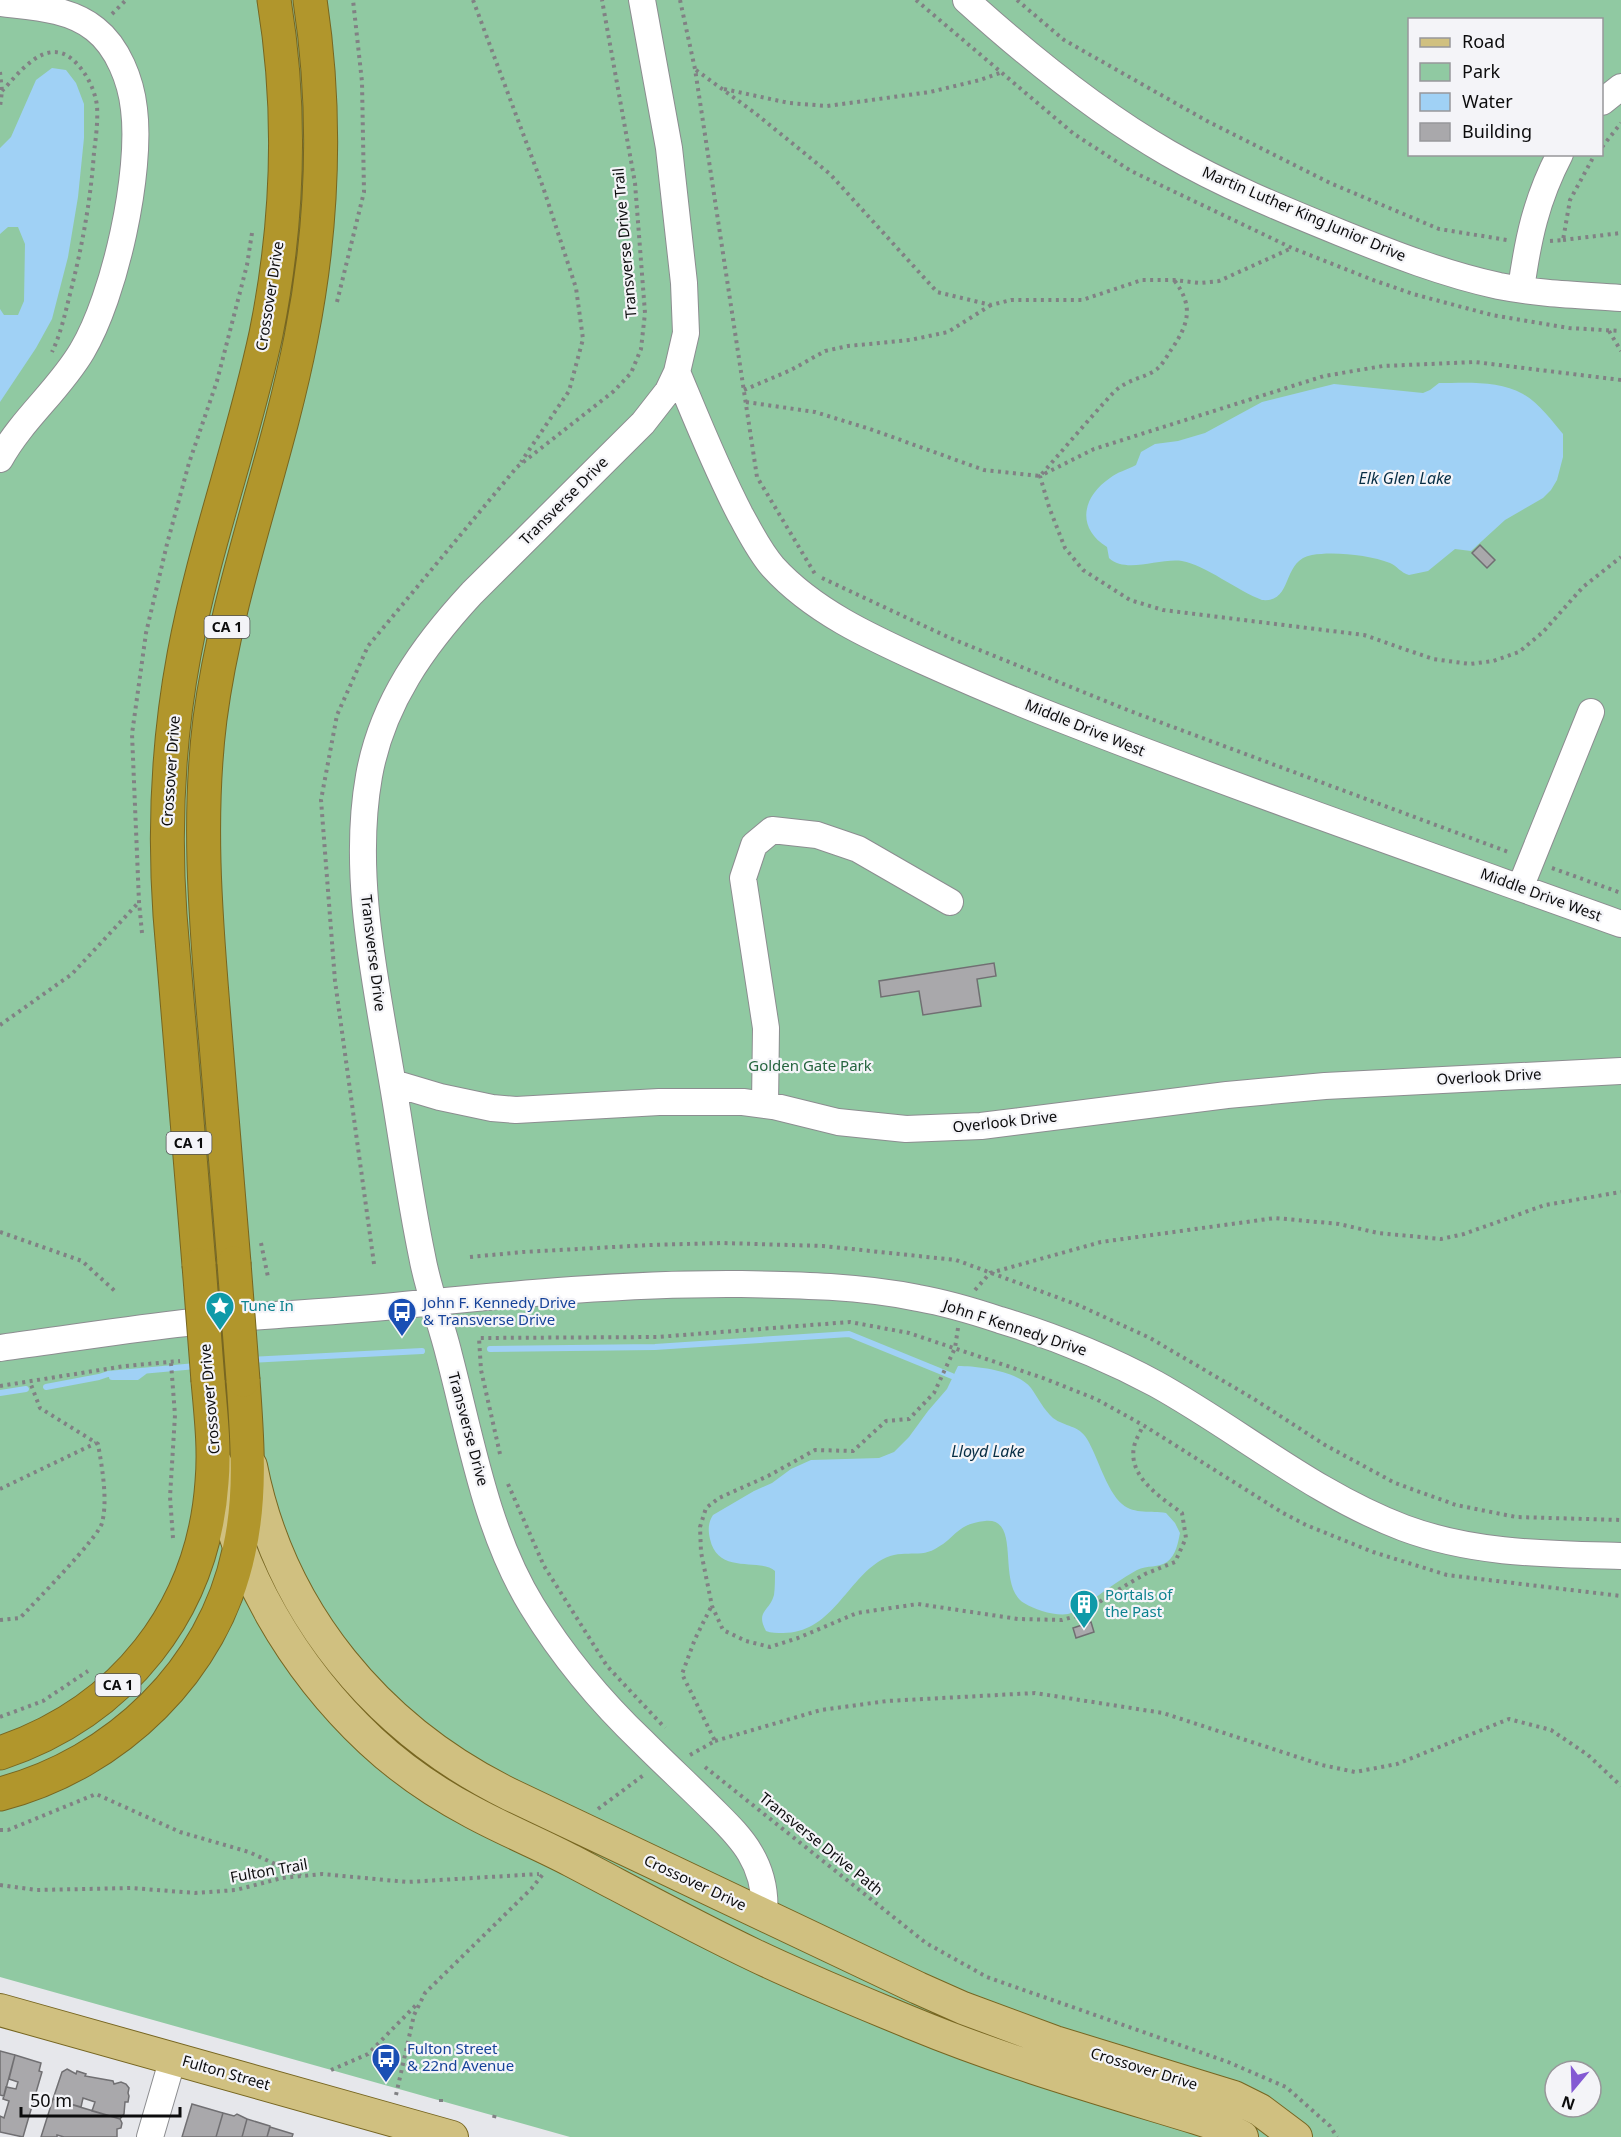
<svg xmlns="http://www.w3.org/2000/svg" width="1621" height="2137" font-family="'Noto Sans',sans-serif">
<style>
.green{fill:#90c9a2;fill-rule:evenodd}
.water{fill:#a0d1f5}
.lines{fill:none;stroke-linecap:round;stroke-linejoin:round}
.stream{stroke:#a0d1f5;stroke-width:6}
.building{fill:#a9a8ab;stroke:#706f72;stroke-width:1.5}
.minor-casing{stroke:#8c8d90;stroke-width:28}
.major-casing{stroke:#776621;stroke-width:34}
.highway-casing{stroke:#776621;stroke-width:35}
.path{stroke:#818184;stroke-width:4;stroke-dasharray:3 4.5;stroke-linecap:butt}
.minor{stroke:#fff;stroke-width:26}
.major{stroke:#d0c080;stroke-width:32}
.highway{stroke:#b1962c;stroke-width:33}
.highway-bridge-casing{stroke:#776621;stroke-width:35;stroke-linecap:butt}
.highway-bridge{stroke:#b1962c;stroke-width:33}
.labels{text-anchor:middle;stroke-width:4.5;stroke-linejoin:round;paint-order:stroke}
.shield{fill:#f4f4f8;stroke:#525254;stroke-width:1.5}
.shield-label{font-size:14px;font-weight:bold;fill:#0c0c0d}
.street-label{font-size:15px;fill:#0c0c0d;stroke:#f4f4f8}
.park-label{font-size:15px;fill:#25643e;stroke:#f4f4f8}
.transit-label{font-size:15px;fill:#164399;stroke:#f4f4f8;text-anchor:start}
.culture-label{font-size:15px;fill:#0d838f;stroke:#f4f4f8;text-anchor:start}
.water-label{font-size:16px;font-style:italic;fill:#062d44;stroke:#f4f4f8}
</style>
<rect width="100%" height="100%" fill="#e6e7eb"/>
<path class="green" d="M0,0H1621V2137H570L0,1977ZM1410,20H1602V154H1410ZM1555,2071H1591V2107H1555Z"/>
<path class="water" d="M52,68L66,70L76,83L84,104V138L78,197L68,257L52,319L36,348L0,402V309L4,315H18L24,301L25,244L18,227H8L0,234V148L11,137L36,80Z
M1439,383C1466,383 1499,380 1523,394C1539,403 1552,421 1563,434V457L1557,480L1551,490L1543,498L1505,520L1471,551L1455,549L1428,571L1409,575C1401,573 1397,566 1390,563C1370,555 1333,551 1312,555C1281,560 1294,603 1262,600C1238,591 1205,565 1182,561C1159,558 1126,574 1109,558L1107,547C1076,528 1082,497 1110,478C1117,472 1127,470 1136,465L1141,452L1155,444L1178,441L1205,433L1262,402L1334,384L1423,393L1430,390Z
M958,1366C978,1366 1018,1371 1031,1388C1038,1398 1044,1410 1053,1418C1065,1427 1079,1425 1087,1439C1098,1457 1106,1490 1122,1504C1135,1515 1151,1510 1166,1513L1175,1523L1180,1533C1178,1543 1176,1555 1167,1562C1159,1568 1147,1565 1137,1570C1123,1578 1108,1588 1095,1598C1086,1604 1079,1611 1068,1614C1055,1616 1035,1610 1024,1603C995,1585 1023,1517 985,1521C956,1524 956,1538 935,1549C917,1559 901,1547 878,1562C845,1584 830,1633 783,1633C777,1633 771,1633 766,1631C755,1611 770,1611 774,1595C775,1588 775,1578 775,1571C760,1557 718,1576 710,1539C708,1530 708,1523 713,1515L754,1491L772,1483L791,1469L811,1460L879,1458L894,1452L909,1437L928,1411L947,1389Z"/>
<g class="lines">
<path class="stream" d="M490,1349L655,1347L849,1334L952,1376
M251,1360L422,1351
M112,1377H137L145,1371
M46,1387L99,1377L108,1374L196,1366
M0,1393L26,1389"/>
</g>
<path class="building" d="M1480,545L1495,560L1487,568L1472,553Z
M994,963L996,976L977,979L981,1006L923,1015L919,991L881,997L879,981Z
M1091,1622L1094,1632L1076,1638L1073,1628Z
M0,2051L15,2055L4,2096L0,2095Z
M15,2055L41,2063L39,2071L42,2072L23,2137L0,2132V2116L4,2118L9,2101L3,2099L6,2087L16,2089L18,2082L9,2079Z
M67,2069L76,2074L77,2071L86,2074L85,2076L113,2081L114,2084L121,2082L126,2084L129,2088L128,2093L129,2096L128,2102H125L124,2114L120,2119L92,2111L95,2102L83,2098L81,2107L53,2099L62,2072Z
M53,2099L120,2119L122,2123L121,2128L117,2129V2137H64L57,2135V2137H41Z
M192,2104L223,2113L216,2137H182Z
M223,2113L234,2116L237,2114L247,2119L242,2137H216Z
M247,2119L270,2126L267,2137H242Z
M270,2127L293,2134L292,2137H267Z"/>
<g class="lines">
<g class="minor-casing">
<path id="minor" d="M642,0L669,148L684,283L686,333L677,372L668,391L643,423L472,593C423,646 382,703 369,776C352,872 374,973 390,1068C401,1130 409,1194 422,1256C428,1290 441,1322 449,1355C471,1439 486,1531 532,1606C562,1655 601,1702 643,1742C666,1765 689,1786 712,1809C725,1822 740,1836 750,1853C762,1873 766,1893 764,1916
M966,0C1028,56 1095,111 1168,153C1223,185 1282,209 1341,233C1393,254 1444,274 1499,286C1540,294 1580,295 1621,298
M0,3C32,7 69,8 95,29C118,47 131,81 134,109C142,172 115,296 82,351C59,390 22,419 0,459
M1602,102L1621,87
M1521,289C1528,239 1536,200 1560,154
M677,372C697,420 716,468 740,514C750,532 759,551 773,567C813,611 870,637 923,661C972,683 1021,704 1071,723C1253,794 1437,858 1621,924
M1520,888L1591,712
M393,1083L440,1097L492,1108L516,1110L659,1102H743L773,1106L838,1122L906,1129L981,1126L1227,1095L1325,1086L1621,1071
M765,1105L766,1028L743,878L754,845L772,830L817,835L858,849L950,902
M0,1348C59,1340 117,1331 176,1324C252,1315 328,1313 404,1305C516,1294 628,1283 741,1284C800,1285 860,1286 918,1298C946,1303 973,1311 1000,1320C1053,1336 1106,1357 1156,1384C1239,1430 1314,1494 1404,1528C1474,1554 1547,1554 1621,1556
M150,2137L173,2058"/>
</g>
<g class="major-casing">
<path id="major" d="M216,1464C235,1569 293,1668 371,1741C401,1769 436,1793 472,1812C505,1830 540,1844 572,1861C633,1893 693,1926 754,1955C806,1980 861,2002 914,2024C1006,2062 1101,2089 1196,2118L1221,2126L1242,2137
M251,1466C280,1613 378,1730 511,1795L918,1988L963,2008L1055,2042L1234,2097L1260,2110L1296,2137
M0,2010L452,2137"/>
</g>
<g class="highway-casing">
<path id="highway" d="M234,1263C227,1177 220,1092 213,1007C205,910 198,815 210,719C227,589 276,466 301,338C323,227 327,112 310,0
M199,1265L170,915C164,828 168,741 184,655C204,547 243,442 266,334C288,225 292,110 274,0
M0,1753C122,1712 203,1611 212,1482C215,1449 211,1415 208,1381
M0,1794C116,1764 214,1670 239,1551C252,1494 247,1437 243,1380"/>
</g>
<path class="path" d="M473,0L543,187L576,288L583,339L569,391L521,462
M680,0L695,69L757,477L815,574
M916,0L1074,134L1131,171L1292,248L1373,280L1413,294L1492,315L1569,328L1621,331
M1017,0L1064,40L1207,121L1330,183L1439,229L1507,240
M112,14L126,0
M696,70L755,113L830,174L937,292L991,305L1011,300H1082L1142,280H1174L1200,283L1219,281L1292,248
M0,72L2,91L0,107
M724,89L789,103L827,106L930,92L980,80L1000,73
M2,91C19,73 45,37 72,59C85,70 95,89 97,106C98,121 96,137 94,152C91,197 83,242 72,286C66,309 62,331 52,352
M1602,147L1621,123
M1563,240L1621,233
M1550,241L1563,240L1570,200L1595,154
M337,302L364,192L362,82L353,0
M1609,331L1621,351
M1621,380L1475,362L1383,366L1324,376L1094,449L1040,476L1049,507L1065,548L1083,570L1130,600L1163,610L1364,635L1433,659L1470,664L1493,661L1519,652L1543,632L1583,587L1621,557
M744,390L791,370L825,351L848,346L910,340L948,332L991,305
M746,402L815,412L870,429L984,470L1040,476C1064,449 1088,420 1113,393C1128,378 1144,379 1157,369C1163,364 1167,356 1171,350C1189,324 1194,306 1174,280
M822,578L950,638L1130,711L1511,853
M1552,868L1621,893
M142,933L139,902L132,734L146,633L167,544L189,463L217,381L247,265L252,233
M0,1025L72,974L138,903
M0,1232L82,1261L117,1293
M261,1243L268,1277
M470,1257L523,1252L649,1245L722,1243L823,1246L956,1260L1078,1305L1150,1338L1254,1399L1325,1445L1395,1483L1456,1505L1516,1517L1621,1520
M374,1264L335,981L321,800L337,715L368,646L517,467L614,391L631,373L641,349L645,313L635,183L602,0
M975,1290L990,1273L1101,1242L1275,1218L1339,1224L1378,1233L1441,1239L1464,1234L1545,1205L1621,1192
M958,1328L955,1348L934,1393L909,1419L886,1421L853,1451L815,1450L768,1476L719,1498L706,1508L700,1527L701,1552L712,1606L723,1630L746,1641L770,1647L798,1638L857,1613L918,1604L1018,1619L1062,1620L1084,1614L1106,1597L1145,1574L1175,1562L1186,1538L1182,1513C1160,1497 1125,1475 1135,1443C1137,1437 1141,1431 1143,1425
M171,1363L175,1415L170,1497L173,1538
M0,1386L125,1366L180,1361
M500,1454L481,1370L479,1338L657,1337L850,1322L909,1333L1043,1378L1096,1399L1143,1425L1283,1513L1306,1525L1373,1552L1447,1575L1621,1596
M508,1484L544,1566L607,1666L665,1728
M0,1489L96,1443
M0,1620L20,1618C35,1602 98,1538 102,1523C108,1500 102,1467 98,1444L40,1408L30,1382
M0,1717L43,1701L88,1671
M715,1741L821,1710L887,1701L1035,1693L1163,1713L1322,1765L1355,1772L1397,1764L1509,1719L1551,1730L1588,1755L1621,1786
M690,1755L715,1741L682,1674L695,1639L711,1607
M705,1767L926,1943L987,1977L1228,2062L1286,2087L1330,2126L1337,2137
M598,1809L645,1774
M0,1830H8L96,1794L180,1832L249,1852L301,1876
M0,1885L37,1890L132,1888L195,1893L236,1890L282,1878L322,1874L407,1882L539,1874
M331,2070L368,2054L416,2005
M396,2095L414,2015L425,1993L532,1888L543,1874
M441,2102V2097
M494,2118L495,2114"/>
<use href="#minor" class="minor"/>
<use href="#major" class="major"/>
<use href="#highway" class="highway"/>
<g class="highway-bridge-casing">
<path id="highway-bridge" d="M234,1263L243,1380
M199,1265L208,1381"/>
</g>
<use href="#highway-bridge" class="highway-bridge"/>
</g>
<defs>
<g id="sight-pin" transform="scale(1.5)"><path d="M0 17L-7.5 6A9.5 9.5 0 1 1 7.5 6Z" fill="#0f9aa8" stroke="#f4f4f8"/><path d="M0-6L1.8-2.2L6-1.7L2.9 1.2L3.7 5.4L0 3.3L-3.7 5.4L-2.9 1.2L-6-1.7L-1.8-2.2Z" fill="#fff"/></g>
<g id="bus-pin" transform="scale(1.5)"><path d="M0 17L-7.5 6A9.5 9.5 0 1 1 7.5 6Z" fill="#1a4fb4" stroke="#f4f4f8"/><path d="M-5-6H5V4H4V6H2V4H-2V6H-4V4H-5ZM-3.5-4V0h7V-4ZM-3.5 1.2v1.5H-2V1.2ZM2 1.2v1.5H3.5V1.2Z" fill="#fff"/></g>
<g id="building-pin" transform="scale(1.5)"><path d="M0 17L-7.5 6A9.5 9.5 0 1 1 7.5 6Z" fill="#0f9aa8" stroke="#f4f4f8"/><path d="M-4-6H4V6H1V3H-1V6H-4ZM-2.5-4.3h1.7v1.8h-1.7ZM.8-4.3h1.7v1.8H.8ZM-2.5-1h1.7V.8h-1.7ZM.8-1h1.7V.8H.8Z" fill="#fff"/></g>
</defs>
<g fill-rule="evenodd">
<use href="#sight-pin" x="220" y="1306"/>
<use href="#bus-pin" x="402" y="1312"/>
<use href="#building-pin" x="1084" y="1604"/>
<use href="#bus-pin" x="386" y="2058"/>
</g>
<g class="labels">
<g class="shield">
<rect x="204.5" y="616" width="45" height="22" rx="4.5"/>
<rect x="166.5" y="1132" width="45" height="22" rx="4.5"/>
<rect x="95.5" y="1674" width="45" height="22" rx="4.5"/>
</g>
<g class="shield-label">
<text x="227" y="632">CA 1</text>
<text x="189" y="1148">CA 1</text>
<text x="118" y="1690">CA 1</text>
</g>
<g class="street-label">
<text transform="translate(1304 214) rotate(23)" y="5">Martin Luther King Junior Drive</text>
<text transform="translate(625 243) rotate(-95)" y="5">Transverse Drive Trail</text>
<text transform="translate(270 296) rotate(-81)" y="5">Crossover Drive</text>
<text transform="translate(564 501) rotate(-45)" y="5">Transverse Drive</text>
<text transform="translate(1085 728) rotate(22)" y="5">Middle Drive West</text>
<text transform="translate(171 771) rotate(-86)" y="5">Crossover Drive</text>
<text transform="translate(1541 895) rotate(20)" y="5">Middle Drive West</text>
<text transform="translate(373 953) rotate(83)" y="5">Transverse Drive</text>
<text transform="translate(1489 1077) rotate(-3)" y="5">Overlook Drive</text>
<text transform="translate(1005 1122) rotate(-6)" y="5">Overlook Drive</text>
<text transform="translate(1015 1328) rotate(18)" y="5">John F Kennedy Drive</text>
<text transform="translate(210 1399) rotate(-95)" y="5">Crossover Drive</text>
<text transform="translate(468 1429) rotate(75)" y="5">Transverse Drive</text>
<text transform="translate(821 1844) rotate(39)" y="5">Transverse Drive Path</text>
<text transform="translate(269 1871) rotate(-10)" y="5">Fulton Trail</text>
<text transform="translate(695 1883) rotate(25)" y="5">Crossover Drive</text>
<text transform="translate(1144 2069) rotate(17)" y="5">Crossover Drive</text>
<text transform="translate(226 2073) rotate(16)" y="5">Fulton Street</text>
</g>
<g class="park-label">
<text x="810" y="1071">Golden Gate Park</text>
</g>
<g class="transit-label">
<text x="423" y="1308">John F. Kennedy Drive<tspan x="423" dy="17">&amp; Transverse Drive</tspan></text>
<text x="407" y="2054">Fulton Street<tspan x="407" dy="17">&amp; 22nd Avenue</tspan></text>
</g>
<g class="culture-label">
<text x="241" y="1311">Tune In</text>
<text x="1105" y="1600">Portals of<tspan x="1105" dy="17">the Past</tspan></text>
</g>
<g class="water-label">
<text x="1405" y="484">Elk Glen Lake</text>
<text x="988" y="1457">Lloyd Lake</text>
</g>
</g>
<rect x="1408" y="18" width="195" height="138" fill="#f4f4f8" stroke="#97979a" stroke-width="1.5"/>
<rect x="1420" y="38" width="30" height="9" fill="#d0c080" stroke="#97979a" stroke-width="1.5"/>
<text x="1462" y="48" font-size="18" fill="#0c0c0d">Road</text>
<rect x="1420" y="63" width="30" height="18" fill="#90c9a2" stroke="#97979a" stroke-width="1.5"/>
<text x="1462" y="78" font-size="18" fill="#0c0c0d">Park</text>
<rect x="1420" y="93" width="30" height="18" fill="#a0d1f5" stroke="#97979a" stroke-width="1.5"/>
<text x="1462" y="108" font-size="18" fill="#0c0c0d">Water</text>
<rect x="1420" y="123" width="30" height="18" fill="#a9a8ab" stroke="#97979a" stroke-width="1.5"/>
<text x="1462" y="138" font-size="18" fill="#0c0c0d">Building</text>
<g transform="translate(1573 2089) rotate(199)"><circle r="28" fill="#f4f4f8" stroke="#97979a" stroke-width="1.5"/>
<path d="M0-4.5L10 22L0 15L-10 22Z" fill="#845ad3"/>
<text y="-9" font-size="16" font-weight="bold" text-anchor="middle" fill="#0c0c0d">N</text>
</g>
<path d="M21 2107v9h159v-9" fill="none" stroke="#0c0c0d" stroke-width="3"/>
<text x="30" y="2107" font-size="18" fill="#0c0c0d" stroke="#f4f4f8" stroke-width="4.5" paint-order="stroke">50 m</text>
</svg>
